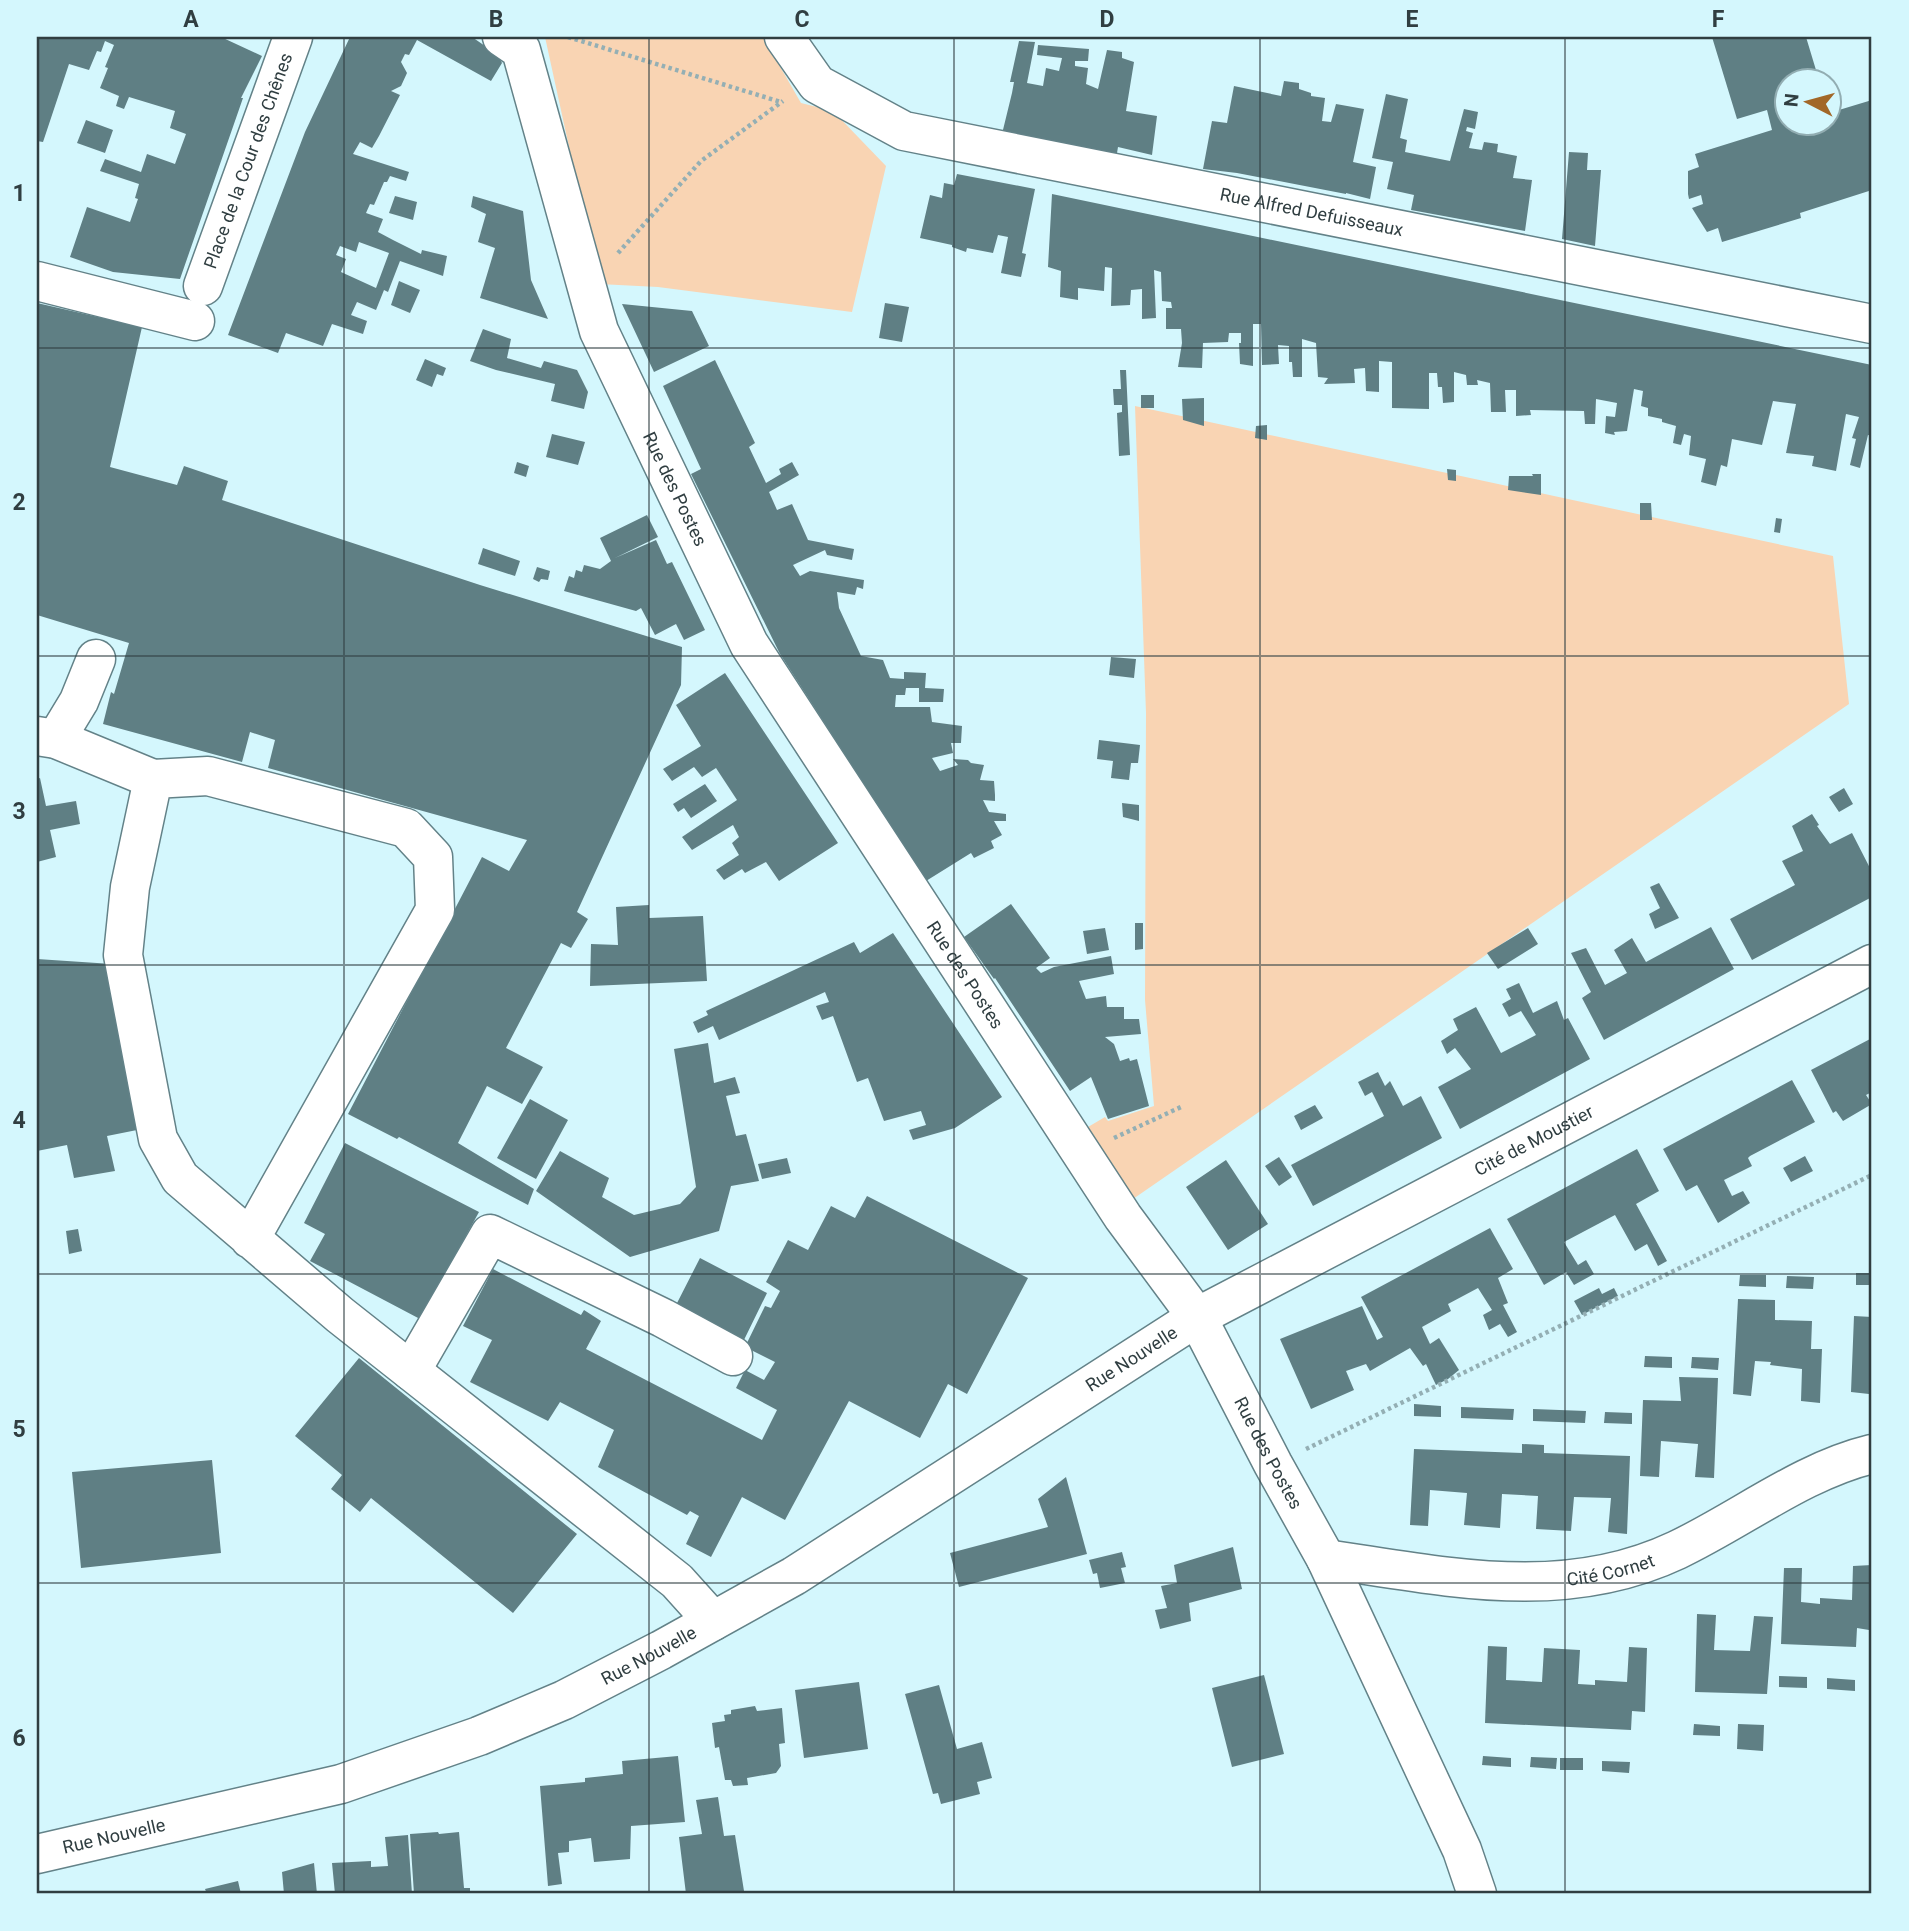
<svg xmlns="http://www.w3.org/2000/svg" width="1909" height="1931" font-family="Roboto,sans-serif">
<style>
.green{fill:#f9d4b3}
.building{fill:#5f7f84;fill-rule:evenodd}
.lines{fill:none;stroke-linecap:round;stroke-linejoin:round}
.minor-casing{stroke:#638288;stroke-width:41}
.path{stroke:#94afb4;stroke-width:4.5;stroke-dasharray:3.5 3.5;stroke-linecap:butt}
.minor{stroke:#fff;stroke-width:38}
.grid{fill:none;stroke:#303e41;stroke-width:2;stroke-opacity:0.55}
.labels{text-anchor:middle;stroke-width:7;stroke-linejoin:round;paint-order:stroke}
.street-label{font-size:18px;fill:#303e41;stroke:#d4f7fd}
.neatline{fill:none;stroke:#303e41;stroke-width:2.5}
.grid-label{font-size:23px;text-anchor:middle;font-weight:bold;fill:#303e41}
</style>
<rect width="100%" height="100%" fill="#d4f7fd"/>
<path class="green" d="M545,37H763L801,103L833,111L886,166L852,312L658,287L599,284Z
M1135,406L1833,556L1849,704L1133,1199L1088,1127L1105,1117L1108,1121L1154,1106L1145,1000L1146,713Z"/>
<path class="building" d="M37,37H221L262,56L241,98H243L180,279L113,272L70,257L87,207L130,222L138,199L135,198L139,184L100,171L105,159L141,172L147,154L175,164L186,134L170,128L175,111L129,97L124,109L116,106L119,96L100,88L108,68L105,67L114,45L105,41L101,52L97,51L89,70L69,64L43,142L37,141Z
M350,37H472L498,55L502,63L491,81L417,40L409,55L405,54L401,62L407,73L401,86L391,91L400,95L379,136L372,148L360,142L353,154L409,172L406,181L390,176L387,182H384L374,205L370,204L366,213L383,219L378,232L393,240L421,254L422,250L447,256L443,276L400,261L388,292L384,290L376,310L357,302L351,315L367,321L363,334L332,324L323,346L286,333L278,353L228,335L305,132ZM359,242L389,253L376,288L341,272L346,259L336,255L340,246L356,252Z
M1712,37H1806L1819,80H1786V102L1785,103L1786,122H1829V113L1872,100V190L1800,213L1801,218L1722,242L1718,228L1707,232L1692,208L1703,204L1701,195L1689,199L1688,194V171L1699,167L1695,154L1772,130L1767,110L1737,119Z
M1019,41L1035,42L1027,83L1043,86L1046,68L1059,71L1062,58L1037,55L1038,45L1089,49L1088,61H1075V66L1088,68L1086,84L1098,89L1107,50L1122,52V58L1134,62L1126,111L1157,116L1152,155L1118,147L1115,165L1001,138L1012,93L1014,82H1010Z
M1284,81L1299,83V89L1311,93V96L1325,98L1322,121L1331,122L1336,104L1364,109L1353,162L1376,167L1370,199L1346,193V194L1237,173L1203,169L1212,121L1227,123L1234,86L1281,96Z
M1386,94L1408,99L1400,138L1407,140L1405,152L1450,161L1464,109L1478,112L1475,129L1467,127L1466,131L1473,133L1469,148L1482,150L1484,142L1498,144L1497,152L1517,156L1513,178L1532,180L1525,231L1411,210L1414,195L1387,189L1393,162L1372,158Z
M86,120L113,130L105,153L77,143Z
M1569,152L1588,153L1587,170H1601L1595,246L1562,239Z
M957,174L1035,189L1022,253L1026,254L1021,277L1001,273L1008,237L998,235L993,253L967,248L966,252L952,247V245L920,238L930,195L942,198L944,183L954,185Z
M1052,194L1872,365V436L1868,435L1860,468L1850,465L1856,439L1852,438L1859,417L1846,414L1836,471L1812,466L1814,456L1786,453L1796,404L1773,401L1762,445L1732,439L1727,467L1721,465L1716,486L1701,482L1706,459L1689,455L1691,436L1684,434L1681,445L1673,443L1676,426L1662,422V419L1648,416V408L1641,406L1643,391L1634,389L1627,431L1614,432L1615,435L1605,433L1606,416L1615,417L1617,403L1596,399L1595,424H1585L1584,411L1530,410L1531,415L1516,416V390H1505L1506,412H1491L1490,383L1477,380L1478,385H1467L1466,375L1454,372V402L1443,403L1442,387H1438L1437,373H1429V409L1392,408V362L1379,361V392L1366,391L1365,368L1354,369L1355,383L1324,384L1328,378L1318,377L1316,343L1302,339V377H1293L1292,362H1289V346L1278,345L1279,364L1262,365L1261,324H1253V366L1240,364L1239,343H1241V333H1229L1228,342L1203,343L1202,368L1178,367L1182,343L1181,329H1166V308H1172L1171,302L1162,301L1161,272L1154,270L1156,318L1142,319V289L1131,290L1130,305L1111,306L1112,268L1105,267L1104,291L1078,288V300L1060,297L1061,271L1048,267Z
M395,196L417,202L413,220L389,213Z
M473,196L523,211L531,280L548,319L480,298L495,248L478,242L486,214L471,207Z
M399,281L420,290L410,313L391,305Z
M37,303L142,327L110,467L177,485L184,466L228,481L222,500L480,585L682,647L681,685L577,912L588,919L571,948L561,943L506,1048L543,1067L522,1104L487,1086L458,1143L534,1189L528,1205L399,1137L397,1139L348,1114L482,857L509,871L527,840L268,768L275,740L250,732L242,762L103,724L111,692L114,694L129,643L37,615Z
M885,303L909,307L902,342L879,338Z
M622,304L692,311L709,346L654,372Z
M483,329L511,339L507,358L541,368L544,361L577,370L588,392L584,409L551,401L555,384L496,370L470,361Z
M425,359L446,368L443,376L437,374L432,387L416,380Z
M715,360L755,443L749,447L766,483L781,474L779,469L792,462L799,475L769,492L777,510L792,504L808,540L854,549L852,560L827,555L825,550L793,565L800,576L810,571L864,580L863,589L857,587L855,595L837,592L839,608L861,656L883,660L890,678L904,679V672L926,673L925,688L944,689L943,702H919V688H906L905,695H896L895,707H930L932,722L962,726L961,743H951L953,753L932,758L940,771L958,765L953,759L968,760L971,763L984,765L980,780L994,781L995,795V801L983,800L989,812L1006,814V821H994L1002,835L991,841L994,848L974,858L971,853L926,881L780,654L691,474L701,469L663,386Z
M1120,370H1126L1130,455L1119,456L1117,413L1122,412V405H1114L1113,389H1121Z
M1141,395H1154V408H1141Z
M1204,398V426L1183,420L1182,399Z
M1267,425V440L1255,438L1256,426Z
M552,434L585,442L578,465L546,457Z
M517,462L529,466L526,477L514,473Z
M1447,469L1456,470V481L1448,480Z
M1532,474H1541V495L1508,490L1509,476H1533Z
M1640,503H1651L1652,520H1640Z
M647,515L658,537L615,558L656,540L667,564L672,562L705,630L684,640L676,624L655,635L641,608L636,611L564,591L569,576L574,578L576,570L582,572L584,565L600,569L611,561L600,538Z
M1776,518L1782,519L1780,533L1774,532Z
M483,548L520,561L515,576L478,564Z
M537,567L550,571L548,580L541,579L539,582L533,579Z
M1111,657L1136,659L1134,678L1109,675Z
M725,673L838,843L779,881L766,862L745,873L742,869L724,880L716,870L739,855L732,843L739,837L733,825L692,850L682,837L737,800L716,768L702,777L694,767L672,781L663,769L701,746L676,705Z
M1099,740L1140,745L1138,763H1131L1129,780L1111,778L1113,761L1097,759Z
M40,778L46,806L76,801L80,824L50,830L56,857L37,862V779Z
M705,784L717,801L691,818L684,808L678,812L673,804Z
M1844,788L1853,804L1839,812L1829,797Z
M1122,803L1139,805V821L1123,817Z
M1812,814L1819,825L1817,826L1830,844L1852,833L1872,872V897L1752,960L1730,919L1795,885L1782,861L1803,851L1792,826Z
M1659,883L1679,918L1655,929L1649,914L1660,908L1650,887Z
M1011,904L1050,958L1036,968L1041,973L1054,967L1111,956L1114,974L1079,981L1086,999L1106,996L1107,1007H1124V1019H1139L1141,1034L1105,1037L1114,1044L1120,1061L1129,1058L1130,1061L1137,1059L1149,1106L1108,1119L1091,1077L1070,1091L995,978L994,979L964,937Z
M649,905V918L703,916L707,981L590,986L591,944L618,945L616,907Z
M1135,923H1143V949L1135,950Z
M1711,927L1734,969L1604,1040L1582,998L1591,992L1571,953L1586,948L1605,985L1627,973L1614,950L1632,938L1646,962Z
M1105,928L1109,950L1087,954L1083,931Z
M1528,928L1538,944L1498,969L1487,953Z
M893,933L1002,1097L955,1128L913,1140L909,1130L926,1125L921,1111L884,1121L868,1078L857,1082L833,1016L822,1020L816,1006L829,1002L825,992L719,1040L713,1026L698,1033L693,1022L708,1015L706,1011L854,942L860,953Z
M37,959L112,964L147,1128L107,1136L115,1171L74,1178L67,1145L37,1151Z
M1519,983L1533,1013L1557,1001L1564,1020L1568,1018L1590,1059L1460,1129L1438,1087L1471,1069L1455,1048L1447,1054L1441,1041L1458,1030L1453,1019L1476,1007L1501,1053L1536,1035L1521,1011L1509,1017L1502,1004L1511,999L1506,989Z
M1872,1038V1092L1866,1095L1872,1104L1843,1121L1836,1111L1833,1113L1811,1070Z
M708,1043L714,1083L735,1077L740,1093L726,1096L736,1136L746,1134L759,1181L731,1186L719,1231L630,1257L536,1191L560,1151L609,1178L602,1197L634,1215L680,1204L696,1187L674,1049Z
M1378,1072L1385,1086L1390,1081L1403,1106L1421,1096L1442,1138L1313,1206L1291,1165L1384,1116L1372,1092L1365,1096L1358,1082Z
M1792,1080L1815,1122L1750,1156L1748,1158L1752,1166L1724,1180L1732,1196L1743,1191L1750,1203L1718,1223L1697,1185L1686,1191L1663,1149Z
M530,1099L568,1120L536,1179L497,1158Z
M1315,1105L1323,1118L1301,1130L1294,1116Z
M345,1143L479,1212L420,1319L310,1261L325,1234L304,1223Z
M1637,1149L1659,1191L1636,1204L1667,1261L1658,1266L1647,1244L1635,1251L1615,1215L1564,1242L1578,1265L1586,1260L1594,1274L1574,1285L1566,1272L1544,1285L1507,1219Z
M1805,1156L1813,1171L1791,1182L1783,1168Z
M1279,1157L1292,1177L1279,1186L1265,1166Z
M787,1158L791,1173L762,1179L758,1164Z
M1226,1160L1268,1224L1228,1250L1186,1187Z
M867,1196L1028,1278L967,1394L948,1384L920,1438L849,1401L785,1520L742,1497L711,1557L686,1544L699,1516L690,1511L687,1515L598,1467L614,1430L560,1402L548,1421L470,1382L492,1340L463,1326L493,1269L581,1315L584,1310L601,1321L586,1349L762,1440L777,1410L736,1388L745,1370L764,1380L775,1362L745,1347L765,1306L771,1308L780,1291L766,1282L788,1240L808,1250L831,1206L855,1218Z
M1490,1228L1513,1269L1498,1278L1508,1303L1503,1305L1517,1332L1508,1337L1500,1324L1489,1330L1483,1315L1492,1310L1478,1288L1448,1304L1451,1311L1422,1327L1430,1344L1439,1338L1459,1370L1448,1379L1436,1385L1426,1364L1423,1366L1410,1348L1370,1371L1366,1364L1346,1371L1354,1390L1311,1409L1280,1339L1362,1306L1377,1340L1383,1337L1361,1297Z
M78,1229L82,1251L69,1254L66,1231Z
M700,1258L767,1293L742,1344L674,1309Z
M1856,1273H1872V1285H1856Z
M1740,1275H1766V1287L1739,1286Z
M1787,1276L1814,1277L1813,1289L1786,1288Z
M1599,1288L1602,1294L1614,1288L1618,1296L1582,1315L1574,1301Z
M1738,1299L1775,1300V1320L1812,1321L1811,1349H1822L1820,1403L1801,1401L1802,1369L1770,1365L1771,1362L1755,1361L1751,1396L1733,1394Z
M1854,1316L1872,1317L1869,1394L1851,1392Z
M1645,1356L1672,1357V1368L1644,1367Z
M1692,1357L1719,1358L1718,1370L1691,1368Z
M359,1358L577,1534L513,1613L371,1498L360,1512L331,1489L342,1475L295,1436Z
M1679,1377L1718,1378L1714,1478L1695,1477L1698,1444L1661,1441L1659,1477L1640,1476L1643,1400L1681,1401Z
M1414,1404L1441,1406V1417L1414,1416Z
M1461,1407L1514,1409L1513,1420L1461,1418Z
M1533,1409L1586,1411L1585,1423L1533,1421Z
M1605,1412L1632,1413V1424L1604,1423Z
M1522,1444L1544,1445V1453L1630,1456L1627,1534L1608,1532L1611,1498L1574,1497L1571,1531L1536,1529L1538,1496L1502,1494L1500,1528L1464,1525L1467,1493L1430,1490L1428,1526L1410,1525L1414,1449L1522,1453Z
M212,1460L221,1553L81,1568L72,1472Z
M1066,1477L1087,1554L959,1587L950,1553L1048,1527L1038,1499Z
M1233,1547L1242,1589L1189,1603L1191,1621L1160,1629L1155,1610L1167,1608L1161,1586L1177,1583L1174,1565Z
M1122,1552L1126,1567L1121,1568L1125,1583L1100,1588L1097,1573L1093,1574L1089,1560Z
M1872,1565L1869,1630L1857,1628L1856,1647L1781,1644L1784,1568H1802L1801,1602L1820,1604V1598L1852,1600L1853,1566Z
M1697,1614L1716,1615L1714,1650L1750,1651L1754,1616L1773,1617L1767,1694L1695,1692Z
M1488,1646L1507,1647L1506,1680L1542,1682L1544,1648L1580,1650L1578,1684L1595,1685V1680L1627,1682L1629,1647L1647,1648L1645,1712L1632,1711L1631,1730L1485,1723Z
M1264,1675L1284,1754L1232,1767L1212,1688Z
M1779,1676L1807,1677V1688L1779,1687Z
M1827,1678L1855,1680V1691L1827,1689Z
M859,1682L868,1749L804,1758L795,1690Z
M939,1685L957,1749L982,1742L992,1778L977,1782L980,1794L941,1804L938,1793L933,1794L905,1694Z
M755,1706L757,1711L782,1708L785,1743L779,1744L781,1766L776,1773L747,1778L748,1785L733,1786L731,1780H725L719,1747L715,1748L712,1723L725,1721L724,1715L731,1714V1710Z
M1694,1724L1720,1726V1736L1693,1735Z
M1738,1724L1764,1725L1763,1751L1737,1749Z
M678,1756L685,1822L631,1826L630,1859L594,1862L591,1838L569,1841V1852L558,1853L562,1884L548,1886L540,1786L585,1782V1778L623,1774L622,1761Z
M1483,1756L1511,1758V1767L1482,1765Z
M1531,1757L1557,1758L1556,1769L1530,1767Z
M1560,1758H1583V1770H1560Z
M1602,1761L1630,1762L1629,1773L1602,1771Z
M718,1797L724,1836L735,1835L744,1891L720,1894H686L679,1837L702,1834L696,1800Z
M438,1832L439,1834L459,1832L464,1888H470V1894H414L410,1834Z
M408,1835L412,1894H335L332,1863L371,1861V1867L388,1866L385,1837Z
M314,1863L317,1894H284L282,1872Z
M238,1881L241,1894H207L205,1889Z"/>
<g class="lines">
<g class="minor-casing">
<g id="minor">
<path id="s1" d="M502,37L521,50L599,331L749,644L1123,1217L1197,1317L1273,1464L1326,1559L1462,1850L1477,1894"/>
<path id="s2" d="M784,37L817,84L904,131L1872,324"/>
<path d="M37,281L195,321"/>
<path id="s3" d="M203,286L293,37"/>
<path d="M37,736L56,739L153,779"/>
<path d="M56,739L79,701L96,659"/>
<path d="M250,1239L435,910L433,857L406,828L208,776L153,779L130,887L123,955L158,1139L180,1178L340,1315L677,1581L713,1621"/>
<path d="M411,1371L490,1234L663,1318L733,1356"/>
<path id="s4" d="M1326,1559C1445,1576 1563,1604 1677,1550C1742,1519 1802,1471 1872,1454"/>
<path id="s5" d="M37,1854L341,1784L479,1736L564,1700L661,1650L794,1576L1197,1317L1872,964"/>
</g>
</g>
<path class="path" d="M568,37L781,102
M618,253L701,161L783,101
M1114,1138L1181,1107
M1306,1449L1872,1175"/>
<use href="#minor" class="minor"/>
</g>
<path class="grid" d="M344,37V1894M649,37V1894M954,37V1894M1260,37V1894M1565,37V1894M37,348H1872M37,656H1872M37,965H1872M37,1274H1872M37,1583H1872"/>
<g class="labels">
<g class="street-label">
<text dy="6" stroke="none"><textPath href="#s3" startOffset="133">Place de la Cour des Chênes</textPath></text>
<text dy="6" stroke="none"><textPath href="#s2" startOffset="572">Rue Alfred Defuisseaux</textPath></text>
<text dy="6" stroke="none"><textPath href="#s1" startOffset="490">Rue des Postes</textPath></text>
<text dy="6" stroke="none"><textPath href="#s1" startOffset="1057">Rue des Postes</textPath></text>
<text dy="6" stroke="none"><textPath href="#s5" startOffset="1671">Cité de Moustier</textPath></text>
<text dy="6" stroke="none"><textPath href="#s5" startOffset="1213">Rue Nouvelle</textPath></text>
<text dy="6" stroke="none"><textPath href="#s1" startOffset="1624">Rue des Postes</textPath></text>
<text dy="6" stroke="none"><textPath href="#s4" startOffset="287">Cité Cornet</textPath></text>
<text dy="6" stroke="none"><textPath href="#s5" startOffset="646">Rue Nouvelle</textPath></text>
<text dy="6" stroke="none"><textPath href="#s5" startOffset="79">Rue Nouvelle</textPath></text>
</g>
</g>
<rect width="1909" height="1931" fill="none" stroke="#d4f7fd" stroke-width="77"/>
<g transform="translate(1808 102) rotate(276)"><circle r="33" fill="#d4f7fd" stroke="#92adb2" stroke-width="2"/>
<path d="M0-5L12 26L0 18L-12 26Z" fill="#a26728"/>
<text y="-10" font-size="19" font-weight="bold" text-anchor="middle" fill="#303e41">N</text>
</g>
<rect x="38" y="38" width="1832" height="1854" class="neatline"/>
<g class="grid-label">
<text x="191" y="27">A</text>
<text x="496" y="27">B</text>
<text x="802" y="27">C</text>
<text x="1107" y="27">D</text>
<text x="1412" y="27">E</text>
<text x="1718" y="27">F</text>
<text x="19" y="201">1</text>
<text x="19" y="510">2</text>
<text x="19" y="819">3</text>
<text x="19" y="1128">4</text>
<text x="19" y="1437">5</text>
<text x="19" y="1746">6</text>
</g>
</svg>
